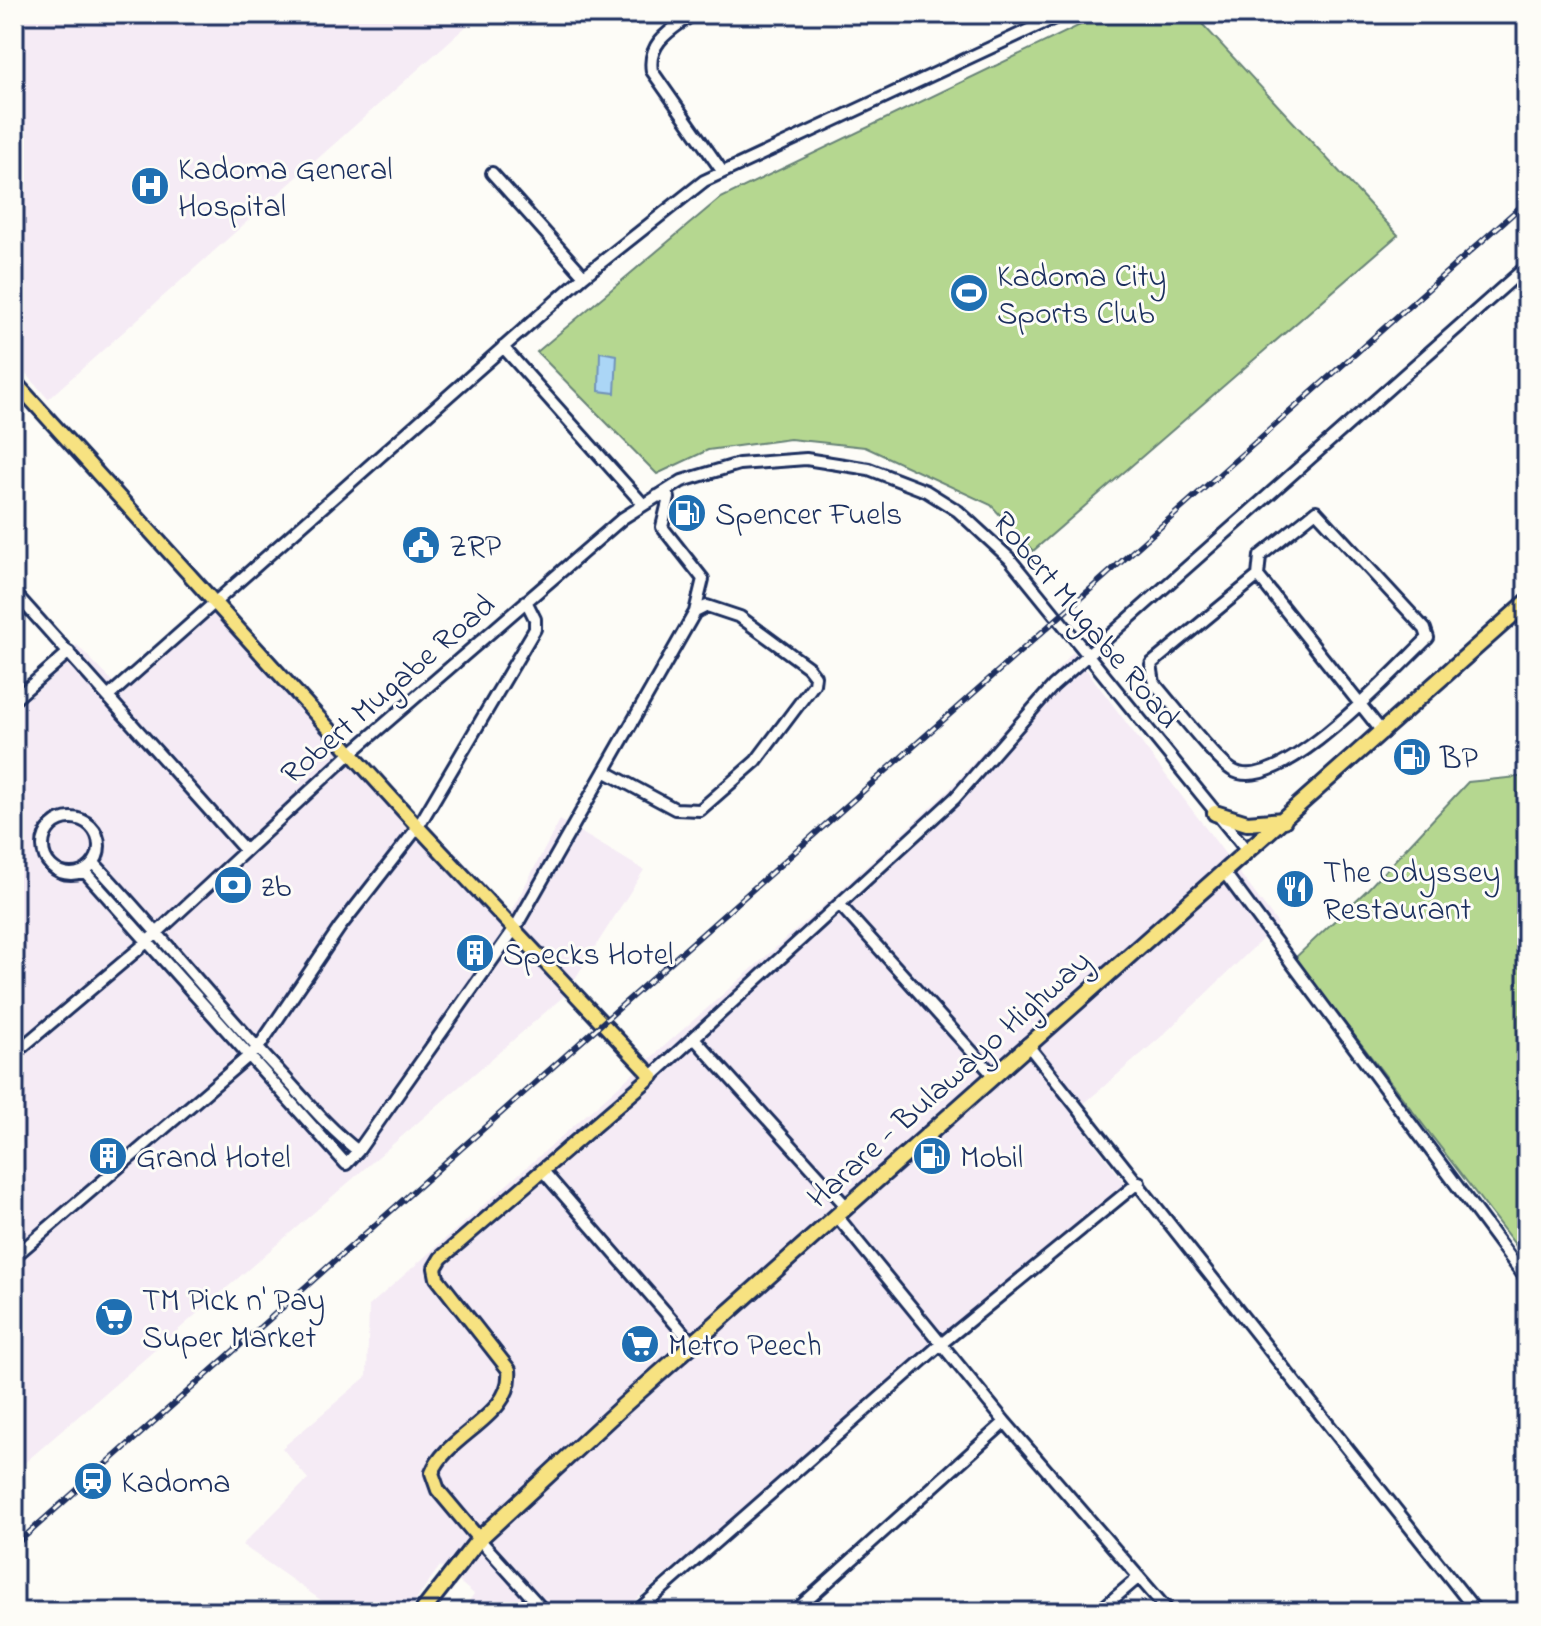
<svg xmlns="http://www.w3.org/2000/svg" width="1541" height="1626" font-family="'Indie Flower',sans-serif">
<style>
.built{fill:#f5ebf5}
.green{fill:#b5d790;stroke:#688377;stroke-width:2}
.water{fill:#abd6f6;stroke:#7193b9;stroke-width:2}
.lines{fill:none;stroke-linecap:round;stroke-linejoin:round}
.minor-casing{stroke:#1b2f5e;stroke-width:16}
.major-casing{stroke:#1b2f5e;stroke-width:18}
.highway-casing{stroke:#1b2f5e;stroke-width:20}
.minor{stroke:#fdfcf7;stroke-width:10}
.major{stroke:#f7e281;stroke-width:12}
.highway{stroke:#f7e281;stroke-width:14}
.rail-casing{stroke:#1b2f5e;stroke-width:6}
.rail{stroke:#fdfcf7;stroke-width:3;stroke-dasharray:9;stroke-linecap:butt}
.labels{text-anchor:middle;stroke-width:6;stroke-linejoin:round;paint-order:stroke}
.poi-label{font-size:32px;fill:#1b2f5e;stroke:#fdfcf7;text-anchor:start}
.street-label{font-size:32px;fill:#1b2f5e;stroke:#fdfcf7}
</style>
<rect width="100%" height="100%" fill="#fdfcf7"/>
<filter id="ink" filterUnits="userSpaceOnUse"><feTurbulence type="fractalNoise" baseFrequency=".0125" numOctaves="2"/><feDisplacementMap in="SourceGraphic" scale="16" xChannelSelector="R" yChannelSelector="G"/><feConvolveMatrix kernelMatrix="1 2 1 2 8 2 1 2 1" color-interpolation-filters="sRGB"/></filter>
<g filter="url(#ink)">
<path class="built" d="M14,14H480L48,399L14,359Z
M214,614L505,923L560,820L644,870L564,996L14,1472V701L77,645L122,691Z
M1073,652L1278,924L1162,1036L1072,1114L1127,1186L621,1612H461L474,1594L440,1566L407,1612H338L242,1545L308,1479L282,1448L367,1376L369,1306L830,900L947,792Z"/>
<path class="green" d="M1103,14H1193L1398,235L1033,551L991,505L865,447L790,439L708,450L657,474L537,352L719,199Z
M1527,776V1260L1295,958L1367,890L1468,782Z"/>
<path class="water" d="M600,352L617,355L615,393L599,391Z"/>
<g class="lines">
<g class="minor-casing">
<path id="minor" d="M693,14C673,29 647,41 652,71L722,171
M492,173L584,276
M503,347L643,504
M14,406L26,395
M657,496L669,498L662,527L703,579L695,612
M1316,511L1425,629L1428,638C1395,669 1278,799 1232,770C1214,759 1171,702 1154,683L1151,664L1258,576L1260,556Z
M1258,576L1383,733
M14,592L244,849
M109,696L584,276L704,181L1063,14
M14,700L69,652
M43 846a28 28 0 1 1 56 0a28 28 0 1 1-56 0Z
M94,863C157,930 214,1002 277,1069C303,1097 328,1128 358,1151
M84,871L346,1164L358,1151L515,928L695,612L707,606L740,617L808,667L815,676L814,684L756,761L700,810L675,809L606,772
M1224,872L1527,1280
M840,905L993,1075
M695,1039L846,1206
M1027,1044L1477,1612
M14,1054L147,942L351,753L623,518L682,481L739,464L806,459L869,469L926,491L958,511L1009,558L1248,852
M652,1076L955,798L1053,686L1527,266
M543,1171L693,1344
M836,1215L1005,1422L1169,1612
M14,1257L258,1048L340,927L418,827L535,629V619L526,601
M479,1539L545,1612
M636,1612L941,1344L1139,1182
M794,1612L1005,1422
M1098,1612L1139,1577
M1517,1612L1527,1603"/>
</g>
<g class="major-casing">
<path id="major" d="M14,381L418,827L652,1076L441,1258L435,1268L437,1278L509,1370C514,1416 447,1434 432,1473L438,1490L479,1539"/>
</g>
<g class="highway-casing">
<path id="highway" d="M1215,813L1247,823L1284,820
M422,1612L479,1539L624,1405L1527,602"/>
</g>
<use href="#minor" class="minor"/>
<use href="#major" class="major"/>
<use href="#highway" class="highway"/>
<g class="rail-casing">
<path id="rail" d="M14,1546L1527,201"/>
</g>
<use href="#rail" class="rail"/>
</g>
</g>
<defs>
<g id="hospital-disc" transform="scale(2)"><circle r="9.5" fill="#1f6fb2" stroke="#fdfcf7"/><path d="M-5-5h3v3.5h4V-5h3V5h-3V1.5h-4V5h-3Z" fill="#fff"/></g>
<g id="stadium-disc" transform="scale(2)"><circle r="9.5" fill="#1f6fb2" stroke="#fdfcf7"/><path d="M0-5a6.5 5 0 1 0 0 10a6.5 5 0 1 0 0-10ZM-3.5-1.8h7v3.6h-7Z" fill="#fff"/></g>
<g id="fuel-disc" transform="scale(2)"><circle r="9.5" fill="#1f6fb2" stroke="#fdfcf7"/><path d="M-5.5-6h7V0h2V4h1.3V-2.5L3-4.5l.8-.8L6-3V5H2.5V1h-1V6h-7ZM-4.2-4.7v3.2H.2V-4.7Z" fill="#fff"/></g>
<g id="civic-disc" transform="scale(2)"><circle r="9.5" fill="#1f6fb2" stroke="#fdfcf7"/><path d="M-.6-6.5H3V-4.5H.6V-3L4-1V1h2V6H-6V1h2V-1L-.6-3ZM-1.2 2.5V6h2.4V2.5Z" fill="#fff"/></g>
<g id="bank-disc" transform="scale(2)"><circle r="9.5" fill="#1f6fb2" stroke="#fdfcf7"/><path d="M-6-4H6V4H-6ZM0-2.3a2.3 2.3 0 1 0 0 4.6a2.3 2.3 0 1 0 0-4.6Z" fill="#fff"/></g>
<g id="restaurant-disc" transform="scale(2)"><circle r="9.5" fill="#1f6fb2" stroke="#fdfcf7"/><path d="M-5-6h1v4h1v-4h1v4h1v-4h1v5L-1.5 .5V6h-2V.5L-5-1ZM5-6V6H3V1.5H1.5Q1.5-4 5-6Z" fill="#fff"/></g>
<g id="building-disc" transform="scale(2)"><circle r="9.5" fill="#1f6fb2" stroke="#fdfcf7"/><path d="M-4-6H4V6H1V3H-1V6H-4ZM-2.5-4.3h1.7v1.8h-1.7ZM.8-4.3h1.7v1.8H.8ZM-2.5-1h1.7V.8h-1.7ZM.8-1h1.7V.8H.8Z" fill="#fff"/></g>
<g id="supermarket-disc" transform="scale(2)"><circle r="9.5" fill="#1f6fb2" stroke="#fdfcf7"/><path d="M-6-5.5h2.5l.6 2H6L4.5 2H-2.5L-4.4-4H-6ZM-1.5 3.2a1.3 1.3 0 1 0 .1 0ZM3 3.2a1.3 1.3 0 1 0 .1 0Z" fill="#fff"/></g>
<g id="station-disc" transform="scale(2)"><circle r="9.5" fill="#1f6fb2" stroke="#fdfcf7"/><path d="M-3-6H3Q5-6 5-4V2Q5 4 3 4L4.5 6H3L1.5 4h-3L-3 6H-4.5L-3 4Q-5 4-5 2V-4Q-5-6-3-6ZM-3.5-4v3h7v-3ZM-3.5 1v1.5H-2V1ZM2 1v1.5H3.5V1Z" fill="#fff"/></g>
</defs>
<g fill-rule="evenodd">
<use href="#hospital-disc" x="150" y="186"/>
<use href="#stadium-disc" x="969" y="293"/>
<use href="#fuel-disc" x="687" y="513"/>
<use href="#civic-disc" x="421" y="545"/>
<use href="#fuel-disc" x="1412" y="757"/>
<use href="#bank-disc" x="233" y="885"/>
<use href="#restaurant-disc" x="1295" y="889"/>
<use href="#building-disc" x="475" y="953"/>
<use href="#building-disc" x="108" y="1156"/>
<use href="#fuel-disc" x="932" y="1156"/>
<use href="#supermarket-disc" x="114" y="1317"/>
<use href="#supermarket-disc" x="640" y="1344"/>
<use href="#station-disc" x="93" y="1481"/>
</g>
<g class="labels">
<g class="poi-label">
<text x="178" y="179">Kadoma General<tspan x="178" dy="37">Hospital</tspan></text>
<text x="997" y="286">Kadoma City<tspan x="997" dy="37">Sports Club</tspan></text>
<text x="715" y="524">Spencer Fuels</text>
<text x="449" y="556">ZRP</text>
<text x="1440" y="768">BP</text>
<text x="1323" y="882">The Odyssey<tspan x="1323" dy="37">Restaurant</tspan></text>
<text x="261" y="896">zb</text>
<text x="503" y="964">Specks Hotel</text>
<text x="136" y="1167">Grand Hotel</text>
<text x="960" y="1167">Mobil</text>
<text x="142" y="1310">TM Pick n' Pay<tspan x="142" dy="37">Super Market</tspan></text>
<text x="668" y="1355">Metro Peech</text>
<text x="121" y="1492">Kadoma</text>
</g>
<g class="street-label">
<text transform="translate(1087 619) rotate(50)" y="11">Robert Mugabe Road</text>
<text transform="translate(387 688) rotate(-41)" y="11">Robert Mugabe Road</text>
<text transform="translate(948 1078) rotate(-42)" y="11">Harare - Bulawayo Highway</text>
</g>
</g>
<rect width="1541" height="1626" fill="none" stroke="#fdfcf7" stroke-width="48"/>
<rect x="24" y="24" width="1493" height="1578" fill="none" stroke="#1b2f5e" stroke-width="3" filter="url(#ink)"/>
</svg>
